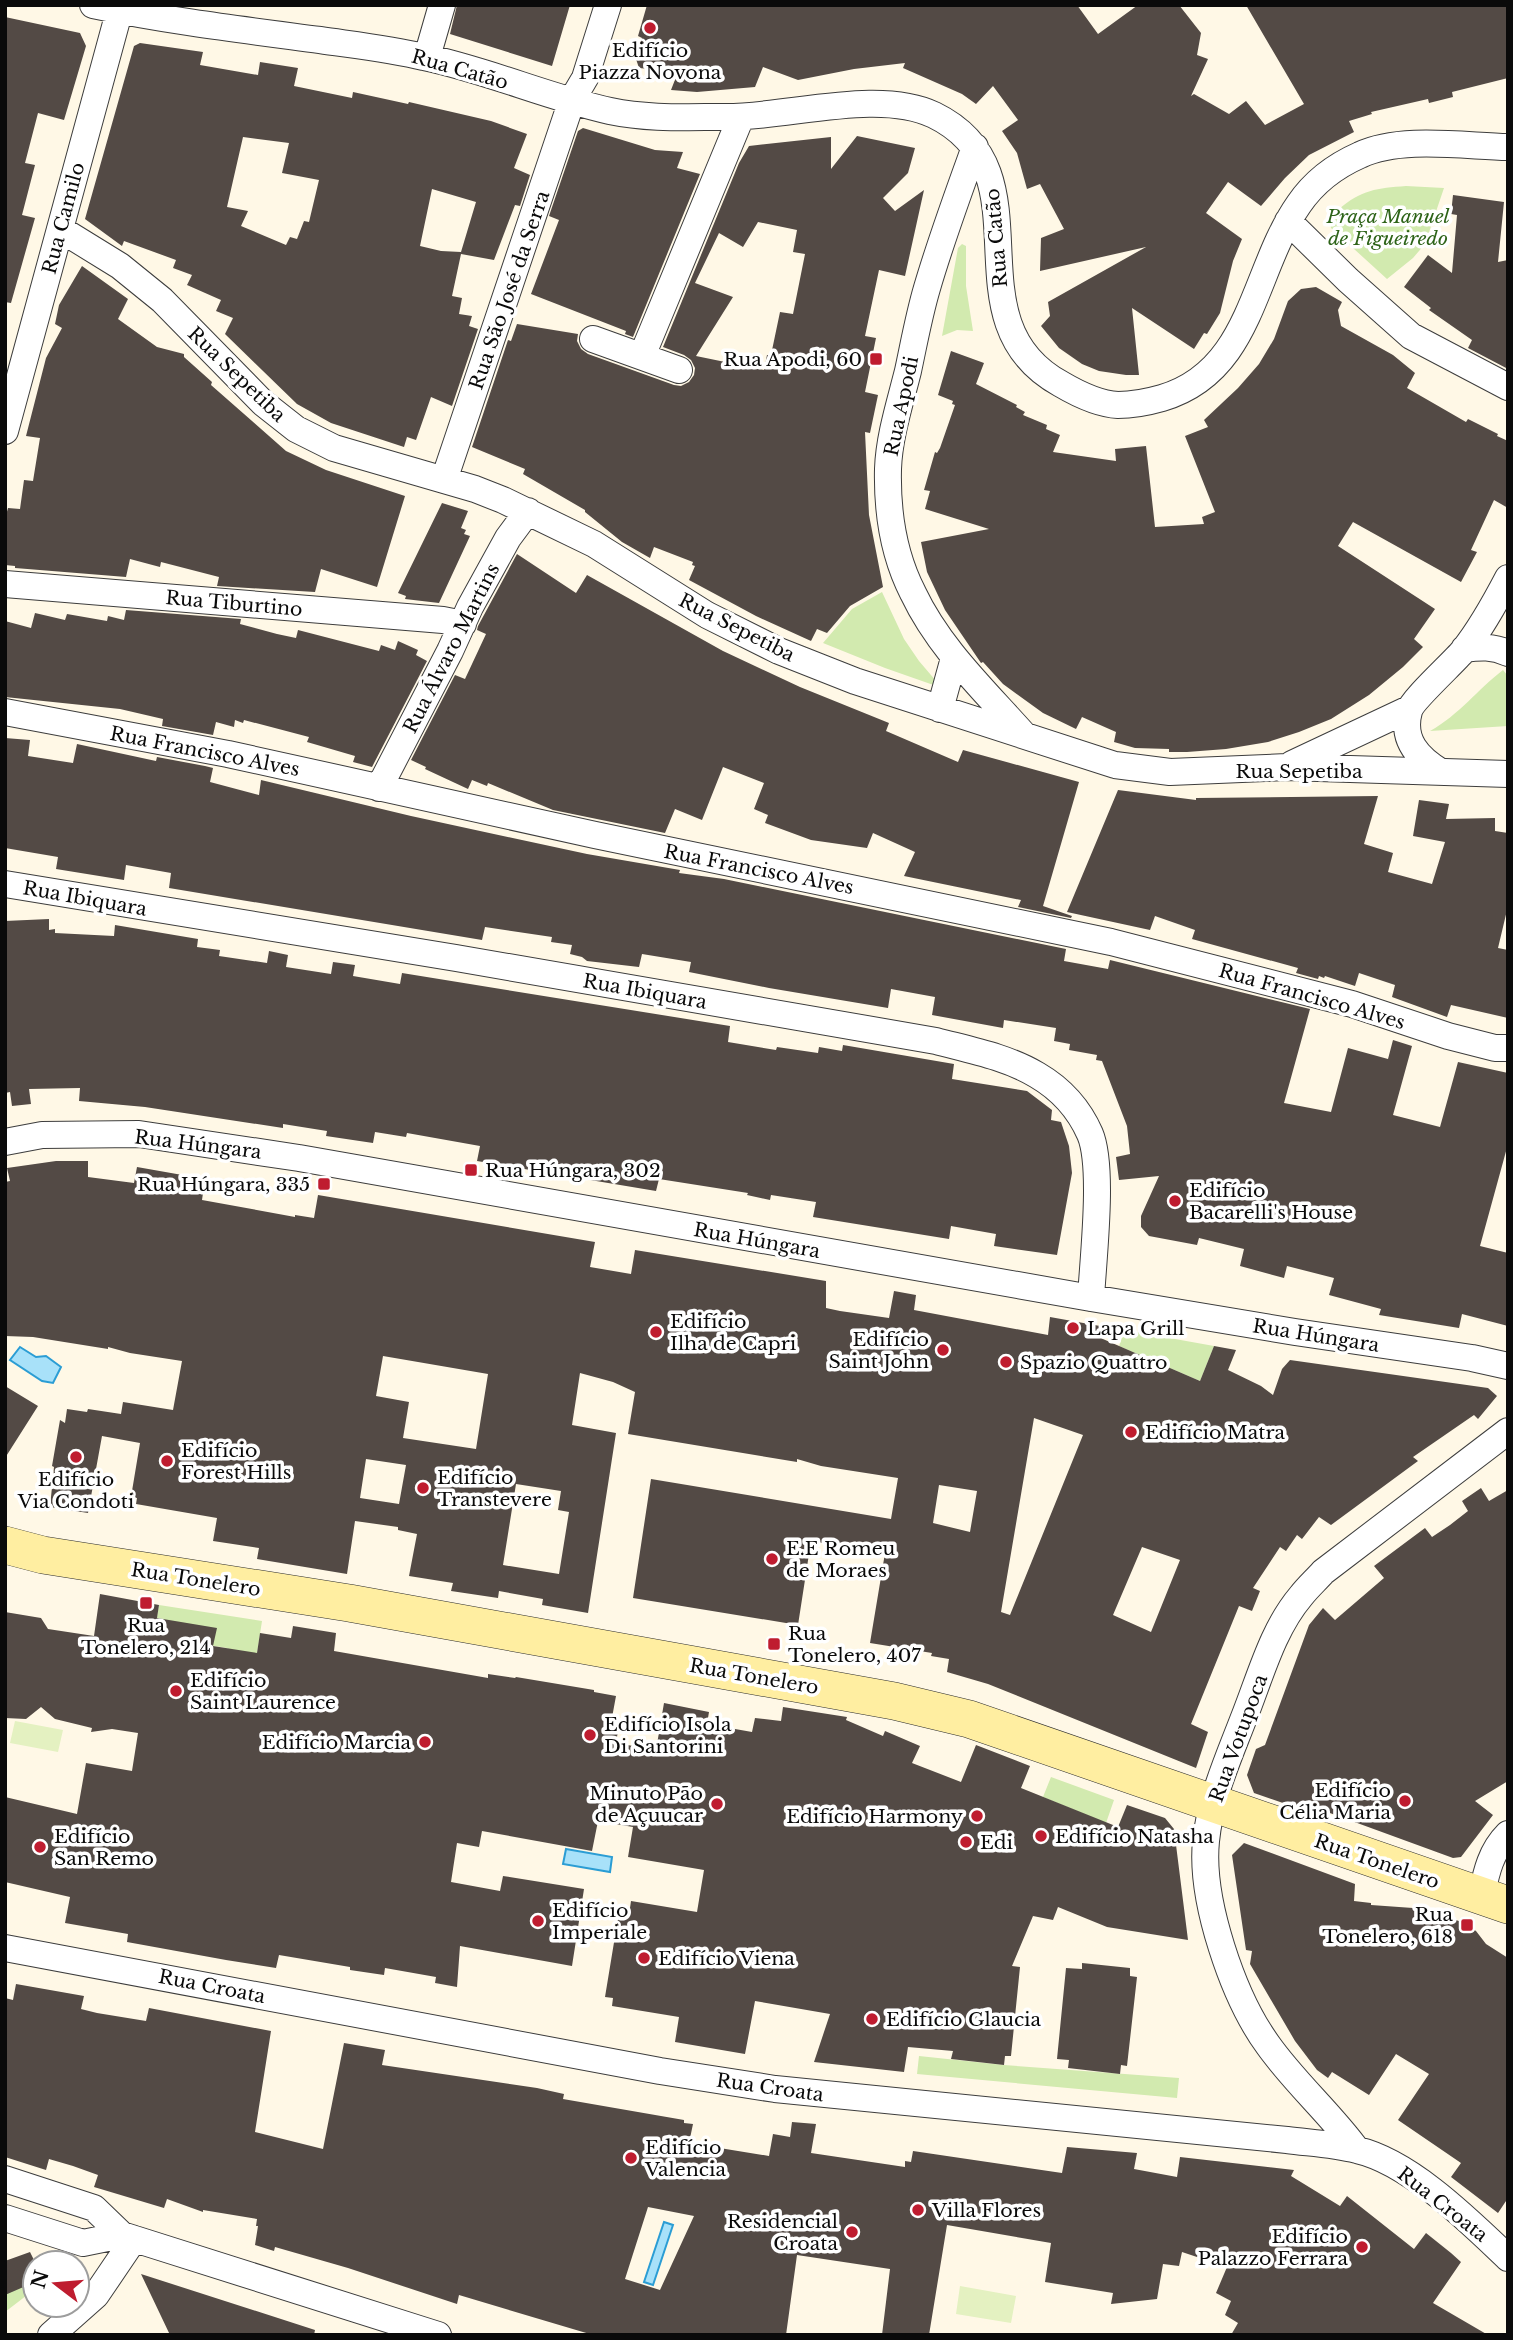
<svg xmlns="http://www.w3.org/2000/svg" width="1513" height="2340" font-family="'Libre Baskerville',serif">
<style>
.green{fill:#d2eaaf}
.pitch{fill:#e4f1c1}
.water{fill:#a8e1f9;stroke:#2b9dd4;stroke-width:2}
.building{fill:#534a45;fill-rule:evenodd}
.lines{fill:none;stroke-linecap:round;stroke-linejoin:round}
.street-casing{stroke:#3d3d3d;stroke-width:28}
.secondary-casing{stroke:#2c2c2c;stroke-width:38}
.street{stroke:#fff;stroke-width:26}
.secondary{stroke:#ffeea1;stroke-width:37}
.poi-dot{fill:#bf1c2f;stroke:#fff;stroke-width:2.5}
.labels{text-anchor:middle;stroke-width:7;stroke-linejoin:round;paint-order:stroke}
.poi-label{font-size:19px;fill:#0a0a0a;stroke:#fff;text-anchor:start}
.street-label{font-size:19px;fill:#0a0a0a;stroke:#fff}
.park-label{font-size:19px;font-style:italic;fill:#2d6318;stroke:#fff}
</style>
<rect width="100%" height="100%" fill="#fff8e6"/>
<path class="green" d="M1406,186L1444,188L1425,244L1413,258L1387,279L1331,228C1329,219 1332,215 1339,209C1361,190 1377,188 1406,186Z
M962,244L966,246V286L973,331L957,330L942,336L958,248Z
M882,592L904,639L919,661L942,688L885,668L823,643L852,609Z
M1503,670L1508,676V726L1430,731C1459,715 1478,689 1503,670Z
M1125,1330L1214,1346L1200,1381L1119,1346Z
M159,1605L262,1621L255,1666L227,1648L184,1641H153Z
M1051,1777L1114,1800L1106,1823L1043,1797Z
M919,2056L1004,2065L1179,2078L1177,2098L917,2074Z
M5,2259L35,2269V2289L5,2312Z"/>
<path class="pitch" d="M15,1721L63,1730L58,1752L10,1743Z
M960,2286L1016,2296L1011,2323L956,2314Z"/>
<path class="water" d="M20,1347L36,1357L46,1356L61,1367L53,1383L42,1381L10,1360Z
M566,1849L612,1857L610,1872L563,1864Z
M664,2222L673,2225L653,2285L644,2282Z"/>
<path class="building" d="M457,5H570L552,66L450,34Z
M647,5H1077L1098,34L1138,5H1179L1201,33L1197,55L1208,59L1191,96L1194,94L1229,114L1246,101L1265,125L1304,104L1246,5H1508V78L1452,92L1453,97L1429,103L1428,99L1371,112L1372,114L1349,121L1354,132L1309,155L1285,178L1261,206L1228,182L1206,213L1242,239L1233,261L1220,313L1207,334L1204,333L1194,349L1132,308L1139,375H1126L1099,371L1082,364L1059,348L1041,326L1050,316L1048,302L1146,247L1040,271L1041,238L1064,229L1040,184L1027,189L1017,153L1002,131L1018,120L993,86L976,104L962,94L903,68L905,63L854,69L798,80L763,67L755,87L697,92L671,90L678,72L639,68L635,56L642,38L638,36Z
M5,17L80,33L86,46L64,120L38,113L25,163L35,165L22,215L35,218L11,303L5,302Z
M140,43L203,52L200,65L258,75L260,62L298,68L294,86L352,98L353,92L408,104L409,102L491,121L527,134L514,168L530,175L520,206L515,205L494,260L461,254L452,296L462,298L459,314L472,316L469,326L478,329L452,406L431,397L416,440L407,437L404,447L331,423L297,404L225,334L233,318L216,311L221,300L187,285L192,275L173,268L176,260L124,241L122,246L85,219L134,46ZM243,137L289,143L282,173L319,180L309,222L304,221L297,239L290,237L286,245L241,226L248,211L227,207ZM432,189L476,202L461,252L441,251L420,246Z
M583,128L655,150L683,152L677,168L700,174L633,337L625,334L626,331L531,294L559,220L549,216L578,131Z
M857,136L915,148L908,173L883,198L895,211L924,190L905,276L879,270L865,336L876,338L865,392L878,395L870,433L865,432L869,515L883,587L850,606L827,633L817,629L811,641L756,616L689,580L695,566L692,565L693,562L654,547L650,558L622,542L585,512V510L523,474L525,469L472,447L508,340L511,341L517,324L578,334L577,341L581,349L588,354L674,385L681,386L689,382L694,375L695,368L691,360L684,355L663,347L739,163L749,146L831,137V169ZM758,222L797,230L793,252L805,254L793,314L780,312L771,355H767L764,370L696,356L733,297L695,283L719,233L743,247Z
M1453,195L1504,202L1498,262L1508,260V369L1468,348L1472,340L1429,310L1431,308L1404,287L1428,255L1452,273L1457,215L1451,214Z
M82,266L128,299L118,319L157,347L184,354V357L212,382L211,385L286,451L326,470L405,496L377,587L321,569L315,592L217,586L219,577L161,562L160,567L130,559L126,577L15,568V566L5,565V519L8,508L20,509L24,480L33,481L40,438L26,436L46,358L62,328L55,324L59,305Z
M1316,287L1342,302L1338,310L1341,326L1393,355L1415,373L1407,388L1466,422L1468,419L1498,434L1497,436L1508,441V508L1494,500L1471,550L1477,552L1461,582L1353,522L1338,546L1435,609L1414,639L1423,647L1403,667L1369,695L1331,719L1299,732L1268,742L1226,749L1187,752H1169V749L1135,748L1114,742L1116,732L1082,717L1076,729L1043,713L1003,684L983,662L981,663L945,610L927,572L921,542L989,529L925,509L930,491L924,490L935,452L937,453L940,448L955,405L952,404L953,401L938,395L951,351L984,363L976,384L1017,405L1016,407L1025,412L1023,415L1047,425L1046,429L1060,435L1053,452L1116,461L1115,449L1146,446L1155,527L1204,524L1202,517L1215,512L1185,436L1208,427L1204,420L1238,388L1259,364L1274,339L1288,301L1301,289Z
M442,503L468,511L461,528L466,530L464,534L470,536L439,603L405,599L406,596L398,593Z
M517,554L576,593L587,575L723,651L800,687L889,723L886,731L958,762L963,750L1079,782L1043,906L1072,916L1071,918L1018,907L1021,900L904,876L915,852L873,833L867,848L811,840L765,823L768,815L754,809L764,783L723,767L702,820L675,809L665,833L553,810L488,783L487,786L472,780L468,789L425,769L426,767L411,760L455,675L465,679L486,634L477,630L478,626Z
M126,610L241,619L240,624L277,634L296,638L298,630L379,651L381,645L395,650L398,641L418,650L416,655L427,661L372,767L353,762L355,756L307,742L309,737L244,720L243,723L235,720L234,727L216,722L213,735L162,726L163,719L120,709L5,697V621L31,628L35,613L65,620L67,614L107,621L108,616L124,620Z
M5,738L30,740L28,756L73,763L77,744L156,761L157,757L205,766L213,768L210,782L259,795L261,780L411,816L587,854L680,870L679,873L724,879L1066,949L1064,961L1108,969L1110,960L1310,1009L1284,1103L1331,1112L1348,1048L1388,1059L1393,1040L1412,1046L1393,1115L1440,1127L1458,1062L1508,1073V1144L1480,1246L1508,1253V1326L1462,1314L1459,1328L1379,1315L1381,1309L1329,1295L1334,1278L1287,1266L1284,1278L1240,1266L1244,1249L1199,1238L1197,1245L1149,1236L1141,1227V1216L1159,1176L1119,1180L1116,1157L1130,1154L1127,1126L1102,1061L1096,1060L1097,1055L1069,1050L1070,1044L1054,1041L1056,1028L1004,1020L1003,1028L932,1015L935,997L891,989L888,1008L769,988L689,972L691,962L642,954L639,967L587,961L582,957L570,954L572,945L551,942L552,937L485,927L482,940L169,888L171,873L126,865L124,880L56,869L58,857L5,848Z
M1118,790L1196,800V798L1378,796L1364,844L1393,853L1388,872L1432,884L1445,842L1413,836L1419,800L1449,804L1446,819L1495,818V831L1508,833V906L1498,948L1508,950V1018L1451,1005L1447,1017L1392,997L1395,985L1359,973L1355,986L1325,976L1324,978L1319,976L1318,979L1296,973L1298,968L1192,939L1195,930L1155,916L1150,930L1067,912Z
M49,919V930L55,929V933L114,936L115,925L198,939L197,947L220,950L219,956L267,963L269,951L288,955L286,967L331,974L333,962L355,965L353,976L400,984L402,973L730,1026L728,1042L776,1050L777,1047L818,1053L819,1047L842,1051L843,1045L954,1064L952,1079L1027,1091L1052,1110L1051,1120L1061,1122L1069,1146L1072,1173L1057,1255L994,1246L996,1234L951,1226L949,1239L813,1217L816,1202L771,1195L770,1200L747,1195L748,1193L659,1179L656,1191L477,1161L480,1146L407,1133L406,1137L375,1132L373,1143L326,1136L327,1131L283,1124V1128L145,1107L79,1101L80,1088L29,1089L31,1104L12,1106L10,1092L5,1093V921Z
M56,1161H88V1177L134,1183L137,1167L205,1179L202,1200L295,1217V1215L314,1218L318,1195L595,1242L590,1267L631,1274L635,1250L826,1281V1308L840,1311L889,1318L894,1291L916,1295L914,1310L1048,1335L1050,1317L1100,1326L1096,1336L1200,1381L1214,1346L1236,1350L1228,1370L1261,1386L1273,1395L1282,1369L1290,1360L1488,1388L1497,1396L1478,1419L1474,1415L1413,1457L1418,1461L1331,1525L1319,1517L1302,1539L1297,1535L1286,1551L1280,1547L1253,1588L1260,1591L1252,1611L1239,1606L1191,1724L1208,1732L1196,1768L988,1684L947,1672L949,1659L931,1656L932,1653L870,1643L885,1553L811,1541L798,1625L633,1598L651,1479L891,1519L898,1478L821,1466L797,1459V1462L628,1434L635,1392L613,1382L580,1373L572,1425L616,1433L588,1613L542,1605L543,1599L499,1591L498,1598L451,1591L453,1583L409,1576L417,1534L398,1530V1527L355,1521L347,1574L257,1559L259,1548L213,1541L217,1518L136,1504L137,1498L131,1497L140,1443L102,1436L88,1513L50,1507L54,1467L52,1466L60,1420L65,1423L67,1409L87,1412L88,1409L121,1414L123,1402L173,1410L182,1361L130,1353L108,1347V1349L33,1337L5,1336V1182L10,1181L7,1168ZM383,1356L488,1374L476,1449L403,1438L409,1402L376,1396ZM1034,1418L1083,1435L1010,1615L1001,1612ZM366,1459L406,1465L399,1504L360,1498ZM516,1484L561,1491L558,1510L569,1512L559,1574L503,1565ZM939,1485L977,1491L970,1532L933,1523ZM1142,1547L1180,1560L1151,1632L1113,1615Z
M5,1386L38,1406L5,1458Z
M1481,1488L1489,1501L1508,1490V1781L1475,1801L1493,1815L1461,1857L1453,1858L1308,1805L1306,1811L1254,1793L1247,1775L1256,1749L1265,1745L1309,1625L1323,1608L1335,1620L1384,1578L1374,1566L1425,1528L1432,1537L1450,1525L1468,1511L1462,1501Z
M100,1594L159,1605L157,1618L217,1628L213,1646L257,1653L260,1633L291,1638L293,1626L336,1633L334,1651L488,1678V1674L515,1678L516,1677L594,1690V1692L616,1696L611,1723L619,1725L616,1743L656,1750L664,1703L709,1712L707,1724L752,1732L755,1718L781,1721L783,1707L847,1717L846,1720L883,1736L885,1731L920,1746L912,1763L961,1782L976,1745L1030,1766L1021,1788L1118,1827L1127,1805L1165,1818L1174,1829L1188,1940L1107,1927L1058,1907L1053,1920L1033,1916L1012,1966L1020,1967L1011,2056H1005L1004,2065L951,2059L953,2051L908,2047L904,2072L814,2062L830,2014L755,2001L745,2054L675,2042L679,2017L612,2006L613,1998L605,1997L620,1906L630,1908L631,1901L697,1912L704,1870L628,1857L633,1827L598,1821L592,1851L482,1831L479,1847L457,1843L451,1882L500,1891L503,1876L584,1889L572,1966L460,1946L457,1987L435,1983L436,1977L385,1968L384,1975L350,1970V1967L279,1955L276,1968L226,1960L127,1942L128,1934L65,1923L70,1897L5,1882V1797L77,1814L86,1763L132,1771L138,1733L112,1729L91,1732L92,1728L55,1719L41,1707L26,1719L5,1718V1612L41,1618L48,1629L94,1636Z
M1244,1843L1355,1884L1354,1901L1371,1903V1905L1427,1909L1464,1923L1476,1931L1486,1944L1508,1958V2198L1498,2213L1451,2177L1461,2163L1398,2120L1429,2074L1396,2054L1369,2095L1332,2072L1328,2078L1317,2070L1295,2041L1250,1964L1252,1951L1246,1950L1232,1855Z
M1082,1963L1130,1968V1976L1137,1977L1127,2066L1121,2065L1120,2074L1068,2068L1069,2060L1057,2059L1066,1968L1082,1969Z
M16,1984L84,1996L81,2009L97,2013L146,2021L149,2008L271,2031L255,2132L323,2149L344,2043L385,2050L382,2065L537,2088L564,2094L563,2099L684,2120V2123L693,2124L689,2143L769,2156L773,2134L790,2137L792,2122L816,2124L811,2153L905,2167V2161L911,2162L913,2151L1062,2173L1067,2147L1137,2153L1134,2169L1177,2177L1180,2157L1294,2170L1291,2176L1340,2206L1347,2196L1414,2249L1426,2233L1451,2253L1461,2262L1433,2303L1488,2335H1231L1238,2323L1225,2315L1231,2301L1216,2293L1227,2267L1182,2252L1179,2266L1163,2264L1157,2299L1111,2304L1113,2293L1045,2282L1051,2243L947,2225L929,2335H882L890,2269L797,2255L786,2335H593L459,2295L457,2304L348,2268L275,2247L274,2251L255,2245L258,2226H256L257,2219L203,2210V2212L167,2199L164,2208L94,2187L98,2175L73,2166L49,2159L46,2170L5,2157V1998L13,2000ZM648,2207L694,2216L660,2290L625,2279Z
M30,2252L35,2262V2282L5,2295V2261Z
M141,2274L315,2330L314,2335H170Z"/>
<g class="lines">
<g class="street-casing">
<path id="street" d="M93,5C168,21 244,30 320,40C354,45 390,49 424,57C487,70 547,97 610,111C648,119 686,117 724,117C786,118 878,88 934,115C1053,173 944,320 1061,384C1078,394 1098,404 1118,405C1132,405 1148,402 1162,398C1253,371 1252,271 1299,204C1314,182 1335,166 1360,155C1400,136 1463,146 1508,147
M427,57L442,5
M975,147C958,194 941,240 927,288C919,315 914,343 908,371C900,403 889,437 888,469C887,511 894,556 913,593C939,648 984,690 1024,735
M1288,221L1348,280L1411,336L1508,387
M60,229L120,266L162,300L263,403L296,429L334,448L475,489L503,500L594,544L707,615L779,651L855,681L1115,765L1170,772L1287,767L1508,774
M593,339L679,370
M642,356L741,117
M5,431L121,5
M444,480L572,100L585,78L608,5
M5,584L443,620L463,624
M1464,649C1481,647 1492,646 1508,653
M940,709L954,658
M5,712L228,754L595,835L1111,942L1352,1004L1448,1036L1495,1048H1508
M1292,764L1409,709
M1441,772C1418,758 1401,740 1409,711C1412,700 1453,663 1463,651C1479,631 1496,601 1508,578
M379,788L450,651L470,607L508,538L528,511
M5,884L456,958L936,1041C970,1050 1007,1057 1037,1075C1061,1089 1079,1109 1090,1134C1104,1167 1093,1259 1091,1298
M5,1142L42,1135L139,1134L299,1158L1091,1298L1295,1332L1472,1358L1508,1366
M1481,1897C1486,1874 1490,1852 1508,1834
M5,1948L660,2071L775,2089L1287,2140C1310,2143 1334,2144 1357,2150C1410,2162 1469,2221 1508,2258
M1357,2150C1330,2113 1295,2083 1268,2045C1233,1997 1200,1900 1206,1841C1210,1799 1228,1759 1243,1720C1260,1678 1272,1630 1301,1596C1308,1587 1316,1580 1323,1572L1508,1431
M5,2179L94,2208L122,2235
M5,2218L83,2243L122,2235L438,2335
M51,2335L96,2295L134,2239"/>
</g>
<g class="secondary-casing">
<path id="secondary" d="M5,1545L43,1555L349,1603L894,1701L969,1719L1508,1905"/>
</g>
<use href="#street" class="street"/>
<use href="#secondary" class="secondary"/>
</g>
<g class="poi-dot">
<circle cx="650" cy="28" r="7"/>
<rect x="869" y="352" width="14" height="14" rx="3.5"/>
<rect x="464" y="1163" width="14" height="14" rx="3.5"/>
<rect x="317" y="1177" width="14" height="14" rx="3.5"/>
<circle cx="1175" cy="1201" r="7"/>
<circle cx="1073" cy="1328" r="7"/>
<circle cx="656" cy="1332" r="7"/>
<circle cx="943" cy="1350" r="7"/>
<circle cx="1006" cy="1362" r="7"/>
<circle cx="1131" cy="1432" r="7"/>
<circle cx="76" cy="1457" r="7"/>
<circle cx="167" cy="1461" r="7"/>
<circle cx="423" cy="1488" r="7"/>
<circle cx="772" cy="1559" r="7"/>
<rect x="139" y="1596" width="14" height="14" rx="3.5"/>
<rect x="767" y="1637" width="14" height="14" rx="3.5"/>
<circle cx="176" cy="1691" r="7"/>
<circle cx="590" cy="1735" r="7"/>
<circle cx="425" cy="1742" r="7"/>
<circle cx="1405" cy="1801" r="7"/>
<circle cx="717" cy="1804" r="7"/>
<circle cx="977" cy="1816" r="7"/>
<circle cx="1041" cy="1836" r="7"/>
<circle cx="966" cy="1842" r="7"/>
<circle cx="40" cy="1847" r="7"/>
<circle cx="538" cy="1921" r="7"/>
<rect x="1460" y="1918" width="14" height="14" rx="3.5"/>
<circle cx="644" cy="1958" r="7"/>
<circle cx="872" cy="2019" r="7"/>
<circle cx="631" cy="2158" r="7"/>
<circle cx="918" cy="2210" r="7"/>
<circle cx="852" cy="2232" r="7"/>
<circle cx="1362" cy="2247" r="7"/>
</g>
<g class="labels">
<g class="poi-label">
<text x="650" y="57" text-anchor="middle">Edifício<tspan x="650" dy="22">Piazza Novona</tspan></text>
<text x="862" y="366" text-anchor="end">Rua Apodi, 60</text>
<text x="485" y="1177">Rua Húngara, 302</text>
<text x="310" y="1191" text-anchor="end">Rua Húngara, 335</text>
<text x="1189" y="1197">Edifício<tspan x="1189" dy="22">Bacarelli's House</tspan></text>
<text x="670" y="1328">Edifício<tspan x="670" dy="22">Ilha de Capri</tspan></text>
<text x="1087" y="1335">Lapa Grill</text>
<text x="929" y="1346" text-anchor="end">Edifício<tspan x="929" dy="22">Saint John</tspan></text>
<text x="1020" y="1369">Spazio Quattro</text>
<text x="1145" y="1439">Edifício Matra</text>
<text x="181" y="1457">Edifício<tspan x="181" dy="22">Forest Hills</tspan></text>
<text x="437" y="1484">Edifício<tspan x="437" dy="22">Transtevere</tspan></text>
<text x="76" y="1486" text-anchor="middle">Edifício<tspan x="76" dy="22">Via Condoti</tspan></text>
<text x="786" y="1555">E.E Romeu<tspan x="786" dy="22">de Moraes</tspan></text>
<text x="146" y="1632" text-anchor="middle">Rua<tspan x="146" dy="22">Tonelero, 214</tspan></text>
<text x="788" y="1640">Rua<tspan x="788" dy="22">Tonelero, 407</tspan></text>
<text x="190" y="1687">Edifício<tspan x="190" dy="22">Saint Laurence</tspan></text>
<text x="604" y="1731">Edifício Isola<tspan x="604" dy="22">Di Santorini</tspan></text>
<text x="411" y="1749" text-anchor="end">Edifício Marcia</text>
<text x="1391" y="1797" text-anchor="end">Edifício<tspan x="1391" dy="22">Célia Maria</tspan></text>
<text x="703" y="1800" text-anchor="end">Minuto Pão<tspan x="703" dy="22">de Açuucar</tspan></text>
<text x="963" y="1823" text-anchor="end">Edifício Harmony</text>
<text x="54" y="1843">Edifício<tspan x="54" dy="22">San Remo</tspan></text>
<text x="1055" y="1843">Edifício Natasha</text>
<text x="980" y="1849">Edi</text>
<text x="552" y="1917">Edifício<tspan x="552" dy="22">Imperiale</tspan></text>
<text x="1453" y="1921" text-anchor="end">Rua<tspan x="1453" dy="22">Tonelero, 618</tspan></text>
<text x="658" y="1965">Edifício Viena</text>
<text x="886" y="2026">Edifício Glaucia</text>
<text x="645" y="2154">Edifício<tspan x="645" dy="22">Valencia</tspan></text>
<text x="932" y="2217">Villa Flores</text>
<text x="838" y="2228" text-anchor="end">Residencial<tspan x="838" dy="22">Croata</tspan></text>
<text x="1348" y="2243" text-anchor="end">Edifício<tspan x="1348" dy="22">Palazzo Ferrara</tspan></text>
</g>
<g class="street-label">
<text transform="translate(460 69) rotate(16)" y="7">Rua Catão</text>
<text transform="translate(63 218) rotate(-75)" y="7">Rua Camilo</text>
<text transform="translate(996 238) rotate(-95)" y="7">Rua Catão</text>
<text transform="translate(509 290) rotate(-71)" y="7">Rua São José da Serra</text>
<text transform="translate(237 374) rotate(44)" y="7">Rua Sepetiba</text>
<text transform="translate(901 406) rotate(-78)" y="7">Rua Apodi</text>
<text transform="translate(234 603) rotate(5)" y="7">Rua Tiburtino</text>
<text transform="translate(737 627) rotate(27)" y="7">Rua Sepetiba</text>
<text transform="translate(451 648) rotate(-63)" y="7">Rua Álvaro Martins</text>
<text transform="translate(205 751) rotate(11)" y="7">Rua Francisco Alves</text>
<text x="1299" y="778">Rua Sepetiba</text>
<text transform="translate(759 869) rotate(11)" y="7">Rua Francisco Alves</text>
<text transform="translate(85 898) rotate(10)" y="7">Rua Ibiquara</text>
<text transform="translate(645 991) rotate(10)" y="7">Rua Ibiquara</text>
<text transform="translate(1312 996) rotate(16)" y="7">Rua Francisco Alves</text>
<text transform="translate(198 1144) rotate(7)" y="7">Rua Húngara</text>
<text transform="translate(757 1240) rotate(10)" y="7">Rua Húngara</text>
<text transform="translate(1316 1335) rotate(9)" y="7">Rua Húngara</text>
<text transform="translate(196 1579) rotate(9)" y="7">Rua Tonelero</text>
<text transform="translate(754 1676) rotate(10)" y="7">Rua Tonelero</text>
<text transform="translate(1238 1738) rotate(-70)" y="7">Rua Votupoca</text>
<text transform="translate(1377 1861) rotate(19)" y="7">Rua Tonelero</text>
<text transform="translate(212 1986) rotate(11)" y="7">Rua Croata</text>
<text transform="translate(770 2087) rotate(8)" y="7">Rua Croata</text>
<text transform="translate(1443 2204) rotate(38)" y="7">Rua Croata</text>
</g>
<g class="park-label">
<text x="1388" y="223">Praça Manuel<tspan x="1388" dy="22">de Figueiredo</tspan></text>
</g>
</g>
<rect width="1513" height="2340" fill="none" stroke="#0a0a0a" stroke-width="14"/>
<g transform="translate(56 2284) rotate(286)"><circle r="33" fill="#ffffff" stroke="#9d9d9d" stroke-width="2"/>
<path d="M0-5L12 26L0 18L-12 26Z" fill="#bf1c2f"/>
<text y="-10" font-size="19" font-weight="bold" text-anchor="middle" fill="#0a0a0a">N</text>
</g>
</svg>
